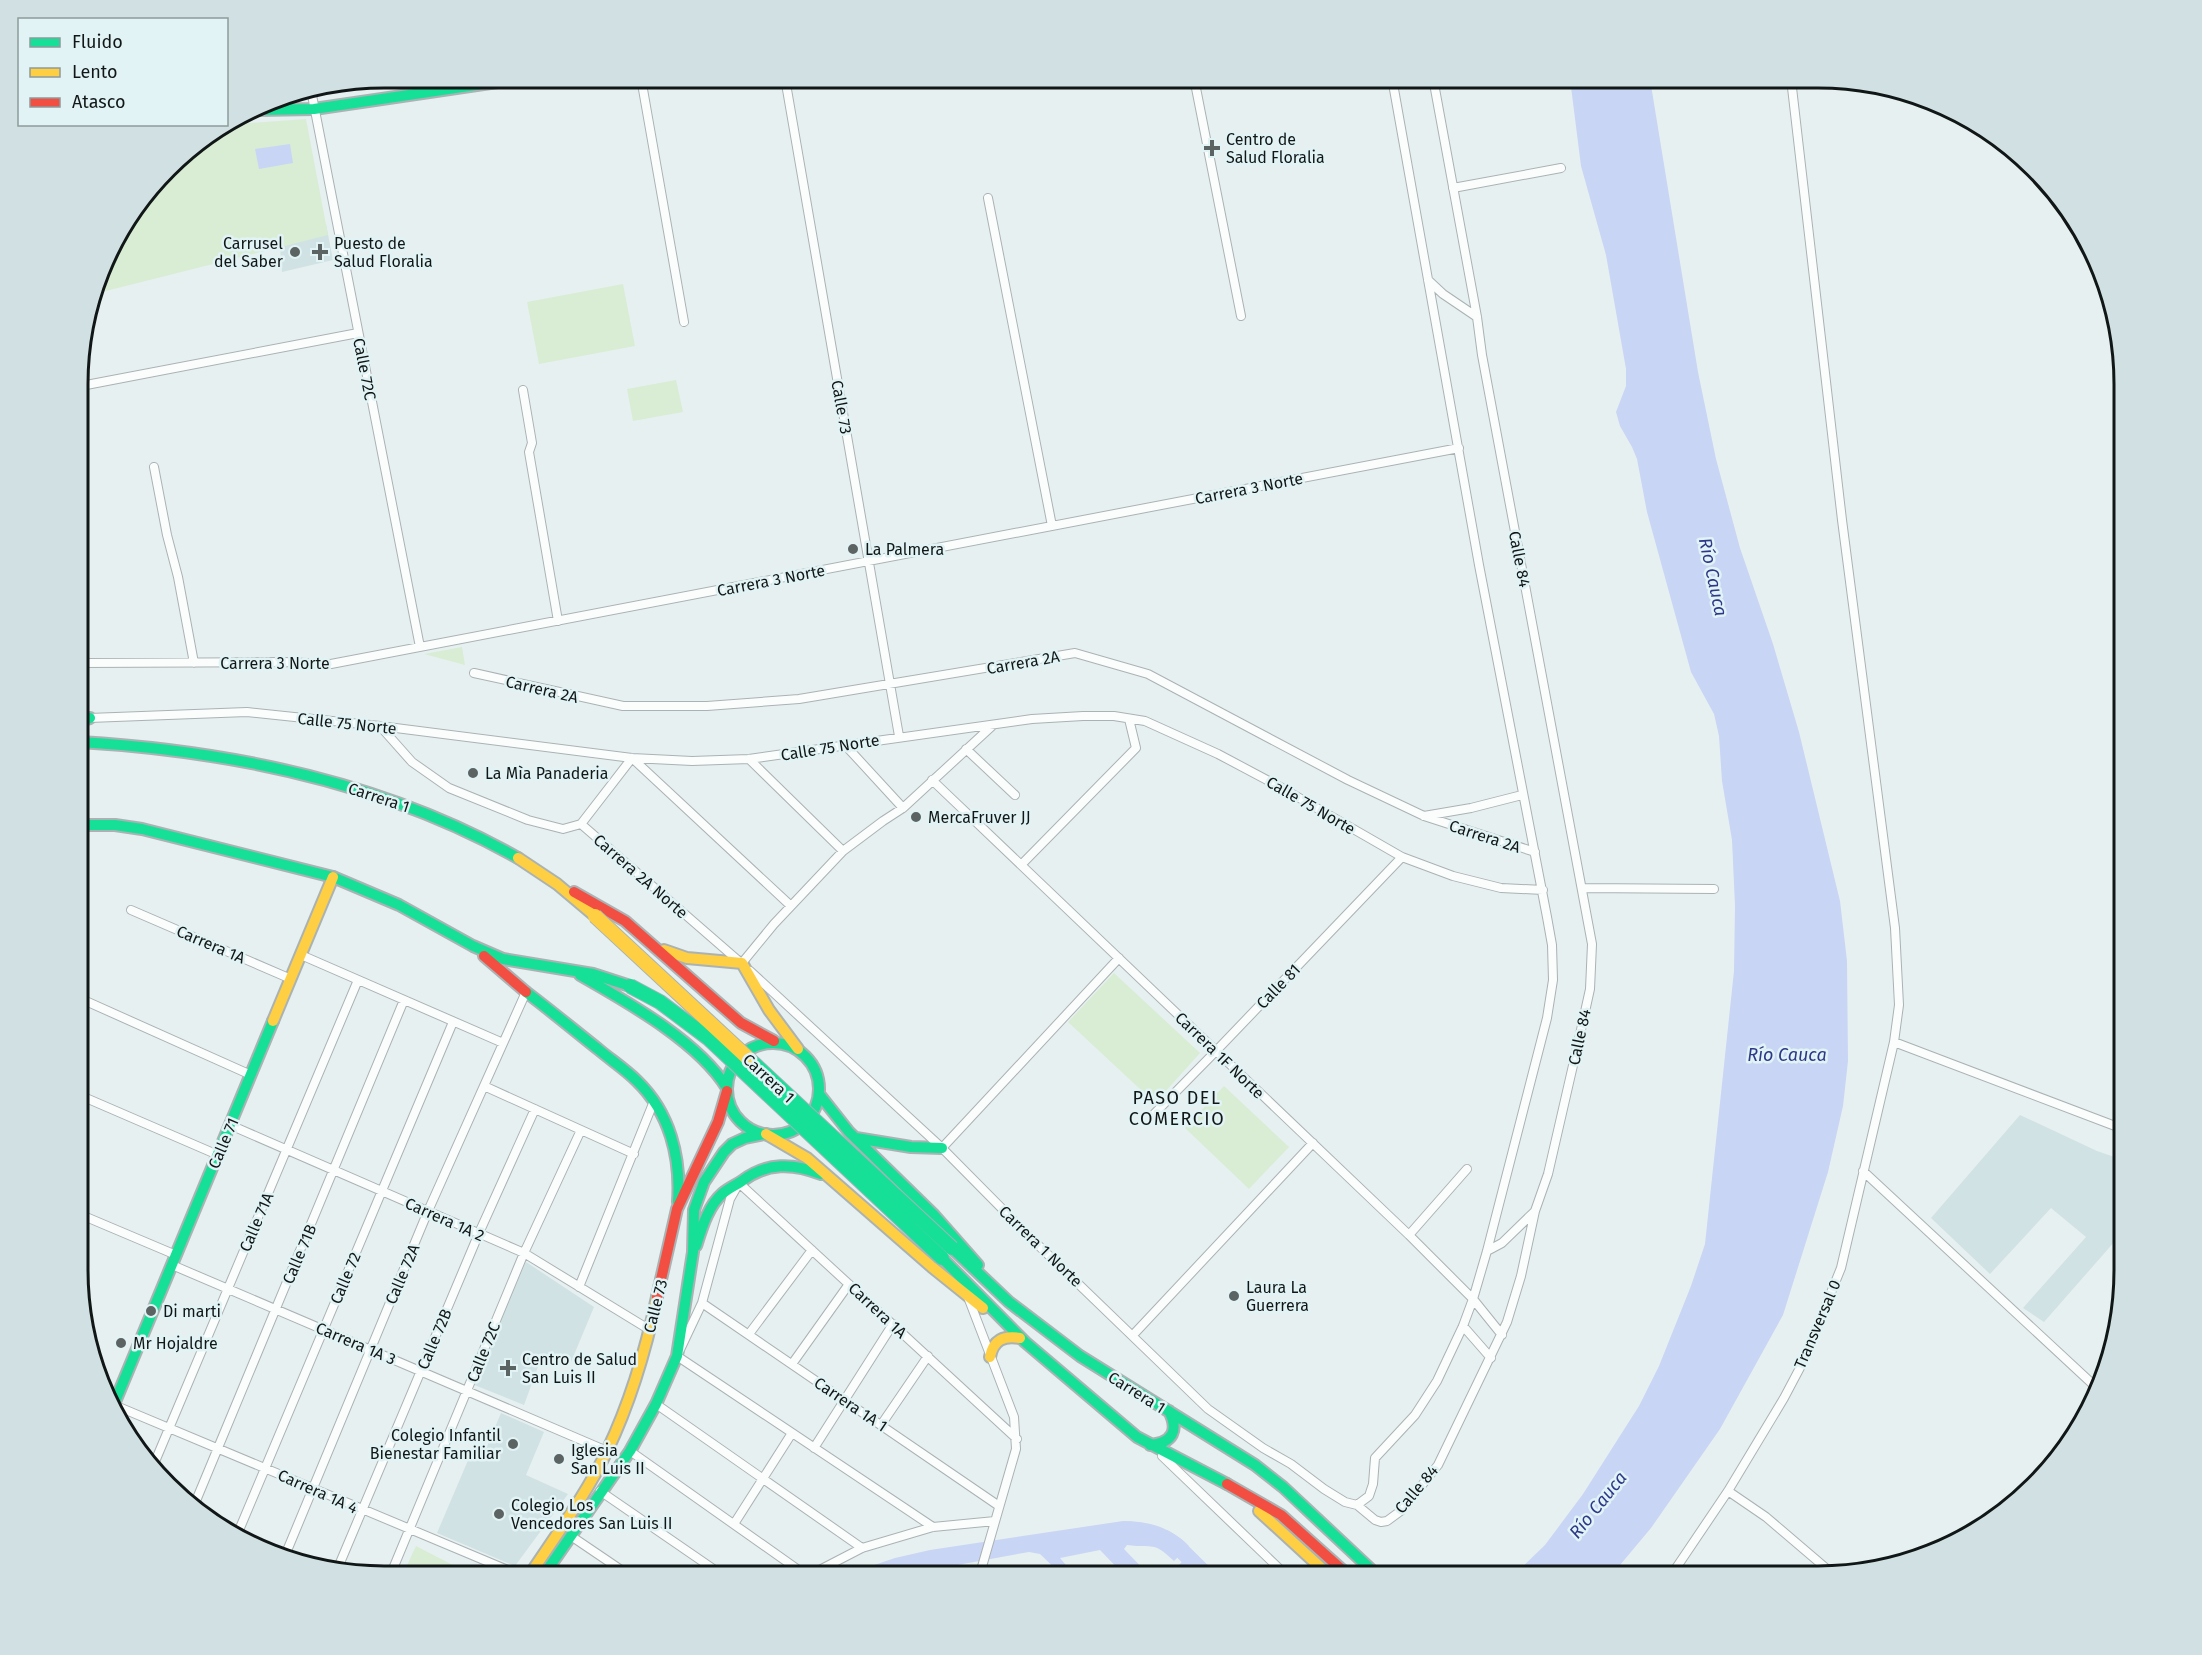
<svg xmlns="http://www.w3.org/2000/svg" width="2202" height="1655" font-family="'Fira Sans',sans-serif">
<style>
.built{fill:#d0e2e4}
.green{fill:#d8edd4}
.water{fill:#c9d5f4}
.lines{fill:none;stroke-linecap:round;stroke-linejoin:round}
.river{stroke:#c9d5f4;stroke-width:16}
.street-casing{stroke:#abb2b3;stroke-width:10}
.fast-casing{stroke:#abb2b3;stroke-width:14}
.slow-casing{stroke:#abb2b3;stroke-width:14}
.jam-casing{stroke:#abb2b3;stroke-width:14}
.street{stroke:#fbfdfd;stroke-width:8}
.fast{stroke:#16e098;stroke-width:10}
.slow{stroke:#ffcf43;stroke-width:10}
.jam{stroke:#f24e42;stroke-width:10}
.fast-bridge-casing{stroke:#a4b2b9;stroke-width:16;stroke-linecap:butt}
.slow-bridge-casing{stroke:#a4b2b9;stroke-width:16;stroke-linecap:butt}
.fast-bridge{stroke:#16e098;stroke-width:14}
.slow-bridge{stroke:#ffcf43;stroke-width:14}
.poi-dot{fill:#5c6363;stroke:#e2f3f5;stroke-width:2}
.labels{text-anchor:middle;stroke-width:5;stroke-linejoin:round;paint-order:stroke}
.poi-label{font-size:16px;fill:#111717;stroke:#e2f3f5;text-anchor:start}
.street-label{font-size:16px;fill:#111717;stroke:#e2f3f5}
.water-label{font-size:18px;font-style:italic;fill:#2c388a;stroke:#e2f3f5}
.neighbourhood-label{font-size:18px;letter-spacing:1.5px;fill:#111717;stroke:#e2f3f5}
.rim{fill:none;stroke:#111717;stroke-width:3}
</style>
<rect width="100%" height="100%" fill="#e6f0f1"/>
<path class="built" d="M326,224L333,260L282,272L279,235Z
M2020,1115L2097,1151L2123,1160V1232L2044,1322L2023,1308L2086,1237L2051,1208L1990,1274L1931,1218Z
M526,1262L594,1307L571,1362L543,1353L524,1405L472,1384Z
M501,1413L544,1432L526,1475L568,1494L515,1566L437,1533L472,1451L483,1456Z"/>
<path class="green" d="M306,119L328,235L98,293L119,231L183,154L235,124Z
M623,284L635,346L539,364L527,302Z
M676,380L683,412L633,421L627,389Z
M462,647L465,665L424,654Z
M1114,973L1200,1053L1155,1103L1068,1022Z
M1224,1086L1289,1147L1249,1189L1185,1128Z
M416,1546L474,1576H402Z"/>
<path class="water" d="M1570,79H1650L1698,372L1716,459L1740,548L1773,644L1799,732L1840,901L1847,961L1848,1061L1843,1106L1828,1172L1783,1315L1720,1429L1651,1528L1610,1577H1512L1545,1545L1583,1494L1639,1406L1659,1366L1691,1286L1705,1244L1734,971L1735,906L1732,840L1722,781L1719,736L1714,714L1691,672L1647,512L1637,459L1632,447L1620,426L1616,412L1626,386V369L1606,255L1581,166Z
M290,144L293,163L259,169L255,149Z
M1123,1521C1149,1521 1170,1527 1189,1546L1174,1561C1152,1540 1154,1549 1127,1545L1124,1549L1151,1577H1126L1100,1550L1060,1558L1076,1577H1064L1040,1554L1029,1552L891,1577H839L895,1558L930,1550Z
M1193,1550V1551L1220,1577H1191L1179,1565Z"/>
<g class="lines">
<path class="river" d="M1165,1538L1177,1546L1204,1573"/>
<g class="street-casing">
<path id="street" d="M641,78L684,322
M785,78L899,736
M1194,78L1241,316
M311,90L420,647
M1453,188L1561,168
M988,198L1052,526
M1428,280L1443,294L1477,317
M81,386L358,333
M523,390L532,443L529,452L558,621
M154,467L167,535L178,577L194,663
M80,663L283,662L331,664L1459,448
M474,673L623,706H707L799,699L1075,653L1148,674L1348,780L1424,816L1535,852
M89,718L247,712L380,726L632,758L692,761L749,759L1032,719L1083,716H1114L1145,721L1218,754L1282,788L1402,857L1453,876L1501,888L1543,890
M380,726L412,762L449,788L528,820L563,829L581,824
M846,746L903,808
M966,749L1015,795
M749,759L843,851
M932,780L1409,1235L1473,1299L1502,1335
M1424,816L1471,808L1522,795
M581,824L741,963
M581,824L632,758L791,906
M1021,865L1136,748L1129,719
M1582,888L1714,889
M131,910L291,979
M301,955L503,1043
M742,963L774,924L843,851L883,821L903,808L992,726
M750,971L942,1148L1036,1243L1208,1409L1263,1448L1291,1464L1324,1489L1345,1502L1357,1505L1375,1520L1381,1522L1387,1521L1402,1510L1438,1465L1507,1322L1521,1276L1535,1211L1548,1174L1577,1048L1590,989L1592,944L1482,355L1477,317L1433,78
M79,998L251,1075
M1894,1042L2123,1129
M484,1086L634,1154
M79,1095L218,1155
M1154,1114L1216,1051L1402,857
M230,1125L524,1253L650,1330
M942,1148L1119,958
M1863,1171L2099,1390
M79,1214L176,1255
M1409,1235L1467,1169
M1487,1251L1502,1243L1534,1212
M172,1265L607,1451
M579,1287L654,1101
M968,1297L1014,1417L1016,1449L979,1577
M702,1303L999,1506
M1463,1326L1491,1358
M749,1334L812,1250
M1133,1335L1313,1143
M792,1364L849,1284
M656,1404L862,1548
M114,1405L522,1576
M881,1425L928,1356
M814,1448L893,1324
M630,1451L807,1576
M1162,1456L1288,1577
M154,1464L358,980
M600,1491L725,1577
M1728,1491L1766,1517L1834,1575
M1357,1505L1369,1496L1373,1484L1375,1458L1415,1415L1437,1381L1463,1326L1473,1299L1487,1251L1547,1018L1553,980L1552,945L1547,917L1479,565L1392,78
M193,1508L404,1000
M734,1524L792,1433
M933,1527L677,1356L702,1303L730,1199L739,1183L1017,1439
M237,1535L453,1022
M571,1536L630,1576
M284,1558L428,1211L526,992
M337,1570L479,1233L535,1109
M390,1576L524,1253L581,1130
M806,1577L862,1548L933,1527L995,1521
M985,1577C1000,1573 1019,1564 1032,1577
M1670,1577L1728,1491L1784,1398L1802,1364L1841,1268L1894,1042L1899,1005L1895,928L1842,520L1791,79"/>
</g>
<g class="fast-casing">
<path id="fast" d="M258,110L314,109L524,78
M80,721L90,718
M80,742C232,751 384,782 518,858
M80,825H115L142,829L333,877L399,905L473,946L503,959L593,974L630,986
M580,975C627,1002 698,1041 727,1088
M526,992C550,1010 574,1030 598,1049C611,1060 625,1069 637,1081C670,1113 681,1157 678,1202
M727 1089a46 46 0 1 1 92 0a46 46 0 1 1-92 0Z
M819,1094L849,1132L934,1215L978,1265
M856,1138L911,1147L942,1148
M696,1246C702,1227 708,1206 723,1193C729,1188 736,1185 742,1181C767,1162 793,1163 821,1174
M952,1248L1009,1302L1080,1356L1255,1465L1283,1487L1379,1577
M942,1258L1025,1342L1137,1437L1227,1484
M112,1409L273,1021
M1150,1445C1173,1443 1179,1430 1169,1411
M543,1576L630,1451L656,1404L677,1356L693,1252L694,1210L704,1182L724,1152L732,1144L745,1138L764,1134"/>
</g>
<g class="slow-casing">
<path id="slow" d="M518,858L557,884L595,916
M664,950L687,958L742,963L769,1010L798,1049
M273,1021L333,877
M766,1134L807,1158L932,1267L983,1308
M990,1357C993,1340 1004,1335 1020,1338
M1259,1511L1331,1577
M529,1576C556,1535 586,1495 607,1451C630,1403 646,1349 657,1297"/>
</g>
<g class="jam-casing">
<path id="jam" d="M574,892L625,921L741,1023L774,1041
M484,956L526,992
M657,1297L677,1209L718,1122L727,1091
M1227,1484L1281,1515L1350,1577"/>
</g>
<use href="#street" class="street"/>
<use href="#fast" class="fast"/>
<use href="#slow" class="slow"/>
<use href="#jam" class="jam"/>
<g class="fast-bridge-casing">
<path id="fast-bridge" d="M630,986L660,1002L708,1038L942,1258
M749,1059L952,1248"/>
</g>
<g class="slow-bridge-casing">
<path id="slow-bridge" d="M595,916L749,1059"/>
</g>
<use href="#fast-bridge" class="fast-bridge"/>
<use href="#slow-bridge" class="slow-bridge"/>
</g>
<g class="poi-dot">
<path d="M1209 139h6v6h6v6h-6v6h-6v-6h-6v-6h6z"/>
<circle cx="295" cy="252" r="6"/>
<path d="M317 243h6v6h6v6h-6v6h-6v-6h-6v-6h6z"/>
<circle cx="853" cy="549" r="6"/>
<circle cx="473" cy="773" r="6"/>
<circle cx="916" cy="817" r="6"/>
<circle cx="1234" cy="1296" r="6"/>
<circle cx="151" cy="1311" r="6"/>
<circle cx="121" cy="1343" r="6"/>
<path d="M505 1359h6v6h6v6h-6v6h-6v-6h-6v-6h6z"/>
<circle cx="513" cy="1444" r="6"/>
<circle cx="559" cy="1459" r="6"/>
<circle cx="499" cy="1514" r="6"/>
</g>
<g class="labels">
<g class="poi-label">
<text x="1226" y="145">Centro de<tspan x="1226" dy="18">Salud Floralia</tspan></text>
<text x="283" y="249" text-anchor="end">Carrusel<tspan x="283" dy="18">del Saber</tspan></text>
<text x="334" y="249">Puesto de<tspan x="334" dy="18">Salud Floralia</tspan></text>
<text x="865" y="555">La Palmera</text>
<text x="485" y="779">La Mìa Panaderia</text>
<text x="928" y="823">MercaFruver JJ</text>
<text x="1246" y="1293">Laura La<tspan x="1246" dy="18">Guerrera</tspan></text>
<text x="163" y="1317">Di marti</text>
<text x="133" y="1349">Mr Hojaldre</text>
<text x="522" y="1365">Centro de Salud<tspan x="522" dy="18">San Luis II</tspan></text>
<text x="501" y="1441" text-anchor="end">Colegio Infantil<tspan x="501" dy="18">Bienestar Familiar</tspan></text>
<text x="571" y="1456">Iglesia<tspan x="571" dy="18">San Luis II</tspan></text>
<text x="511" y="1511">Colegio Los<tspan x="511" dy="18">Vencedores San Luis II</tspan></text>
</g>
<g class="street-label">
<text transform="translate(365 369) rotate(79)" y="6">Calle 72C</text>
<text transform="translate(842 407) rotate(80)" y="6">Calle 73</text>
<text transform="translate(1249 488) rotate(-11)" y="6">Carrera 3 Norte</text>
<text transform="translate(1520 559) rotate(79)" y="6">Calle 84</text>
<text transform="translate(771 580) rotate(-11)" y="6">Carrera 3 Norte</text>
<text transform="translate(1023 662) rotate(-10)" y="6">Carrera 2A</text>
<text x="275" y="669">Carrera 3 Norte</text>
<text transform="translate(542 689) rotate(13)" y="6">Carrera 2A</text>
<text transform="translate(347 723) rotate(6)" y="6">Calle 75 Norte</text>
<text transform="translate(830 747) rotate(-9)" y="6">Calle 75 Norte</text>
<text transform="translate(379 797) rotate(18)" y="6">Carrera 1</text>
<text transform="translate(1311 805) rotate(30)" y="6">Calle 75 Norte</text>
<text transform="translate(1485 836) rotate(18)" y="6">Carrera 2A</text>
<text transform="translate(641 876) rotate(41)" y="6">Carrera 2A Norte</text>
<text transform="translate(211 944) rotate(23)" y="6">Carrera 1A</text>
<text transform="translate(1278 986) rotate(-46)" y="6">Calle 81</text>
<text transform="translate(1579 1037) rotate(-78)" y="6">Calle 84</text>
<text transform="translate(1220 1055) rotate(44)" y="6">Carrera 1F Norte</text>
<text transform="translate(769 1078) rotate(43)" y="6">Carrera 1</text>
<text transform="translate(223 1143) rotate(-67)" y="6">Calle 71</text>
<text transform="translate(445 1219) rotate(24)" y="6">Carrera 1A 2</text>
<text transform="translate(256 1222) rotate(-67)" y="6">Calle 71A</text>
<text transform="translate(1041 1246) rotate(44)" y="6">Carrera 1 Norte</text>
<text transform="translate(299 1254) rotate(-67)" y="6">Calle 71B</text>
<text transform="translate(402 1274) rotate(-67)" y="6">Calle 72A</text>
<text transform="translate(345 1278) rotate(-67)" y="6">Calle 72</text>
<text transform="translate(655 1306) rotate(-76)" y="6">Calle 73</text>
<text transform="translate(878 1310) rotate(43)" y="6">Carrera 1A</text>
<text transform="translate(1817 1324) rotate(-67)" y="6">Transversal 0</text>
<text transform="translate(434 1339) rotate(-67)" y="6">Calle 72B</text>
<text transform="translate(356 1343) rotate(23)" y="6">Carrera 1A 3</text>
<text transform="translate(483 1352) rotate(-68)" y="6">Calle 72C</text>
<text transform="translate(1137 1392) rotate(32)" y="6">Carrera 1</text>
<text transform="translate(851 1404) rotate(34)" y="6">Carrera 1A 1</text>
<text transform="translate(1416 1489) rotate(-50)" y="6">Calle 84</text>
<text transform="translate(318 1491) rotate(24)" y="6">Carrera 1A 4</text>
</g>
<g class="water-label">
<text transform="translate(1713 577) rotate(78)" y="6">Río Cauca</text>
<text x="1787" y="1061">Río Cauca</text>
<text transform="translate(1598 1505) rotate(-51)" y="6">Río Cauca</text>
</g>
<g class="neighbourhood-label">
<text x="1177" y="1104">PASO DEL<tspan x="1177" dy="21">COMERCIO</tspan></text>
</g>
</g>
<path d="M0 0H2202V1655H0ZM384 88H1818A296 296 0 0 1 2114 384V1270A296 296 0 0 1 1818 1566H384A296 296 0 0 1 88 1270V384A296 296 0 0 1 384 88Z" fill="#d1e1e3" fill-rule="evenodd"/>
<path class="rim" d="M384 88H1818A296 296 0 0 1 2114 384V1270A296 296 0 0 1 1818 1566H384A296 296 0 0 1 88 1270V384A296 296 0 0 1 384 88Z"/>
<rect x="18" y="18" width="210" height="108" fill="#e2f3f5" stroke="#8e9b9c" stroke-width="1.5"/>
<rect x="30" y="38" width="30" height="9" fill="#16e098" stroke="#8e9b9c" stroke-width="1.5"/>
<text x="72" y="48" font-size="18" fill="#111717">Fluido</text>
<rect x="30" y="68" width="30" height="9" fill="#ffcf43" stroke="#8e9b9c" stroke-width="1.5"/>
<text x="72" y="78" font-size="18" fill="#111717">Lento</text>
<rect x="30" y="98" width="30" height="9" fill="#f24e42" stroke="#8e9b9c" stroke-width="1.5"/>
<text x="72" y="108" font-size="18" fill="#111717">Atasco</text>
</svg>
